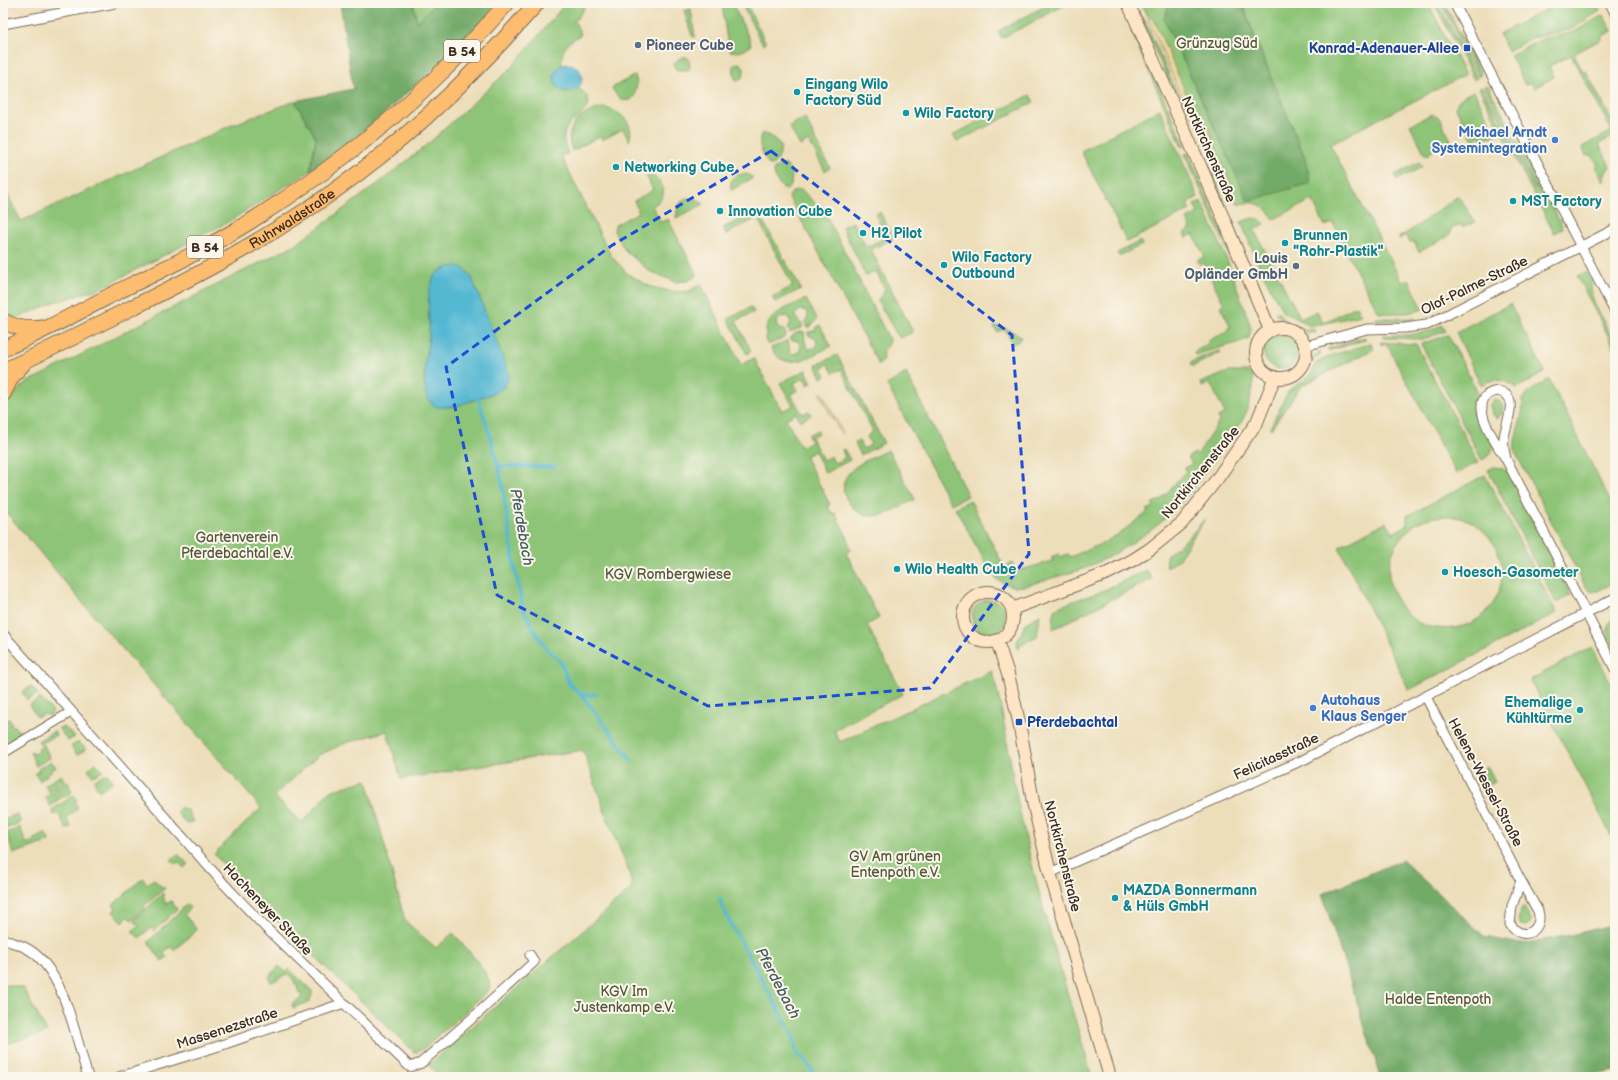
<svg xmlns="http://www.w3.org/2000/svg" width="1618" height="1080" font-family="'Balsamiq Sans',sans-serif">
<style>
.green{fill:#8ec477;stroke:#64774a;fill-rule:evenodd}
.forest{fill:#72aa68;stroke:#566a43}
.sand{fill:#eeda9e;stroke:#94825e}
.water{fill:#54b8d3;stroke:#487178}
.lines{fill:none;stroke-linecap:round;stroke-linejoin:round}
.stream{stroke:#54b8d3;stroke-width:3.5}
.minor-casing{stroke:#796955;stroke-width:11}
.secondary-casing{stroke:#796955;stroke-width:14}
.trunk-casing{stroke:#796955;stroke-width:17}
.minor{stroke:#fff;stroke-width:9}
.secondary{stroke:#fee5c5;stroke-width:12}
.trunk{stroke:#fcbd6f;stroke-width:15}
.marked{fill:none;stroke:#1d4ed8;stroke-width:3;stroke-dasharray:8 5;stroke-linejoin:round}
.service-dot{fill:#5c6f8a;stroke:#fbf7ec;stroke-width:1.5}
.transit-dot{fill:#1a4fb4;stroke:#fbf7ec;stroke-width:1.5}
.culture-dot{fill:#0f9aa8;stroke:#fbf7ec;stroke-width:1.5}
.shop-dot{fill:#3f7fe0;stroke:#fbf7ec;stroke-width:1.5}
.labels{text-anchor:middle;stroke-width:4;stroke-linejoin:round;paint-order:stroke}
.shield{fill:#fbf7ec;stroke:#75685c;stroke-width:1}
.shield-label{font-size:13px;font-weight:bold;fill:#3b2a1e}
.park-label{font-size:14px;fill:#545839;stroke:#fbf7ec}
.service-label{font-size:14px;font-weight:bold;fill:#4e5e75;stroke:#fbf7ec;text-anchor:start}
.transit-label{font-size:14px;font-weight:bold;fill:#164399;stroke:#fbf7ec;text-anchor:end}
.culture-label{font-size:14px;font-weight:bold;fill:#0d838f;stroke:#fbf7ec;text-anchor:start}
.shop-label{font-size:14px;font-weight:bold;fill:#366cbe;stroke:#fbf7ec;text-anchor:end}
.street-label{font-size:14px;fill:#3b2a1e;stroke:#fbf7ec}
.water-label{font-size:15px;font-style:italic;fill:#445c5d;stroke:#fbf7ec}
</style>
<rect width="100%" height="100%" fill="#fbf7ec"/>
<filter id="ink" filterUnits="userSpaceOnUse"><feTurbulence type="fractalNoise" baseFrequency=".025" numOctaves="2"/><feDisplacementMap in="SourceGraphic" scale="8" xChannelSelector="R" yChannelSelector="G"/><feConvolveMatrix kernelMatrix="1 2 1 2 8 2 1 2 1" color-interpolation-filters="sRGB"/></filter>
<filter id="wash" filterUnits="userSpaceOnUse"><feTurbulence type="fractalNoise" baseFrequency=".012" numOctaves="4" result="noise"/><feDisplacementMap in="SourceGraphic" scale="16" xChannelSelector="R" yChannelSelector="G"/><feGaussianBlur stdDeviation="0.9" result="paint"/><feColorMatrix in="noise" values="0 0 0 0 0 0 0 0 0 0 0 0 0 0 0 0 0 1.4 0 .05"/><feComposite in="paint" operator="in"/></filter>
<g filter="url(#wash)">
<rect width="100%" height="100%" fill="#eddeba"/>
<path class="green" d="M413,3H436L417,22Z
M566,3H587L577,19L574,20L581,35C568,41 560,50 562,65L554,75L555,82L561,90L569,91L578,87L587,96L589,104C582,121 553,123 568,153L561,156L611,256L628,274L651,287L674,292L689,291L701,284L741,365L754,358L782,411L793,406L780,383L806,370L812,383L808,385L804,378L794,383L798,390L791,394L802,414L809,411L811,415L800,421L796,413L786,419L801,447L811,442L808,435L817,430L819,433L811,437L823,460L831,456L834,463L845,458L842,450L844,449L850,460L825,473L815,451L805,456L830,505L828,506L832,514L835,513L850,543L848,544L851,550L846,553L879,618L867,625L903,694L834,730L840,742L992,671C1006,719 1010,769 1021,817C1040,905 1067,991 1092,1077H440L428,1065L632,888L629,872L606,815L583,750L401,779L387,731L346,743L319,755L274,796L302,823L330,791L367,780L405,921L436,948L453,933C461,942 490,973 490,985C490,987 489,989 488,991L426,1047L418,1052H414L264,908L214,854L261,808L81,601L6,512H3V414L12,396L24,384L298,243L392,173L430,142L509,70Z
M722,3H732L750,40L751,46L739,52L730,51L726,34Z
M741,3H746L766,43L763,45Z
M1051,3H1069L1002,38L998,31Z
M1141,3H1169L1310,182L1305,158L1257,43L1242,3H1428L1465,75L1330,144L1402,282L1409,280L1423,309C1409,315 1394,313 1379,313L1346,251L1347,250L1333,223L1325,226L1312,200L1274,219C1264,205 1255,199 1238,205L1208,128L1187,96L1153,18L1147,16Z
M1434,3H1438L1477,78L1474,80Z
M1441,3H1444L1481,73L1479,77Z
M1559,3H1596L1600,11L1572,29L1532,38L1508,51L1499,34Z
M691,9L695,37L692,36L684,11Z
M1603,15L1612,31L1601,37L1602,39L1574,54L1583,72L1586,71L1615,127V135L1599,144L1610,166L1605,174L1606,175L1603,177L1605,180L1603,181L1596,168L1598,165L1592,155L1586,156L1582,147L1612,131L1571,55L1549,66L1554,77L1534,88L1531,82L1525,85L1510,55L1542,39L1574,32Z
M1141,18H1144L1198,140L1195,142Z
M1134,30L1185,146L1182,147L1131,31Z
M684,57H687L689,60L690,68L687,70H678L675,68L674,63L680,58Z
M738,63L741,64L744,68C744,74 744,78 738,81L735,79L733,66Z
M635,75L637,84L634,97C625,106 616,96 612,88Z
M1484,86H1488L1541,186L1546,188L1549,195L1536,187Z
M1482,87L1535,188L1546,195L1563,228L1554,233L1479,88Z
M1474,91L1496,134L1483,140L1481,136L1473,140L1456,108C1457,97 1466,95 1474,91Z
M1030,95L1034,102L957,142L953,135Z
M295,101L316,138L310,171L228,222L99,289L55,302L3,324V186L21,221L232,125Z
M604,108C620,110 636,124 629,141L623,129L602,140L600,136L572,151C562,127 582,110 604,108Z
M1160,109L1198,197L1187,203L1190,210L1127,242L1081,151Z
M1432,114L1440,119L1451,140L1429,152L1430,154L1426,156L1410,125Z
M805,118L830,168L825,171L809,141L800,146L789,126Z
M763,133L772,137L780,144C782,153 779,161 772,165H769C763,155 757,145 761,134Z
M1201,147L1226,205L1224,206L1198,148Z
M1188,153L1235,259L1233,260L1228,252L1185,154Z
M1419,162L1422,167L1397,180L1395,175Z
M780,165H786L792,173L791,186L787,190C779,186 773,178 774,169Z
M744,174L750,175L753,178L731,190C729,178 733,175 744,174Z
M646,175C657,174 667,187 662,197C660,202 656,203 652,206L661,222L668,219L697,275L688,281L676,282L649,271L625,250L614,231L615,225L639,212L634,201L653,190Z
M796,190H802L825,213L889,339C889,345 885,346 883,352C882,358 884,361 879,365L792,203L789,197L792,192Z
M1458,196L1476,222L1462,227L1460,224L1450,230L1451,233L1448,236L1419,252L1413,241L1410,243L1406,235L1399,239V237L1411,230Z
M686,198L696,199L704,204L676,218C677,210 678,202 686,198Z
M1201,201L1226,257L1251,327L1249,338C1232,346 1213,349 1195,355L1194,352L1209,343V340L1228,331L1230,325L1220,306L1224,304L1203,263L1199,264L1197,260L1205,257L1193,234L1186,238L1184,233L1191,229L1187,219L1198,213L1194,205Z
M758,211L761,216L726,234L723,228Z
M880,212L893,238L871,250L913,332L900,338L897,335L878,301L885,289L876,271L866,276L842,227L853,222L866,247L887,237L875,214Z
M1252,218L1259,219L1265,224L1254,230L1301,319L1317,311L1323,323L1356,306L1361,315L1322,324L1310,326L1283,312L1261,270L1241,222Z
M762,219L801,289L775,302L772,297L793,286L759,221Z
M1140,241L1142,245L1119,256L1117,253Z
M1586,272L1591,280L1592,299L1615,343V349L1577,276Z
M806,299L817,319L810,327H806L805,322L808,317L807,311L800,310L795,315L798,321L802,324V328L797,329L790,333L788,328L791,322L787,316L780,317L776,323C777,328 779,329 784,330L786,334L785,337L768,345C757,317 787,308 806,299Z
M1510,304L1545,372L1517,388C1505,380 1495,377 1481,385L1456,332Z
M751,307L754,312L736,321L751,351L747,354L728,319Z
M1278,312C1285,322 1303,331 1315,330L1316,333C1304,335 1282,322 1275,313Z
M1376,318H1415L1414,321H1377Z
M820,325L831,346C813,355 785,375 771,348L786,341H788L790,352L793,354L799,352L801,347L797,340L792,341L790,339C793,334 799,331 804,332L805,342L808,349L815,348L817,346L816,339L808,335V332L814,331L817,326Z
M1442,325L1446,331L1423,339L1383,338V335C1404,336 1423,335 1442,325Z
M1000,326L1021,336L1019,341L1012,344L1005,329L997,332L994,327Z
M1448,335L1479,395C1471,413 1485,429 1493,444C1493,453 1489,456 1482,460L1421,344Z
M1264 352a17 17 0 1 1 34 0a17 17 0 1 1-34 0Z
M1365,337V340L1328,351L1327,349Z
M1380,342L1416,344L1478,462L1456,474L1386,343L1381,345Z
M1371,343L1374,349L1301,386L1271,429L1270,428L1289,390L1309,377L1316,363L1330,356Z
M1220,351L1221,352L1194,366H1192L1190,363L1206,355Z
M1320,351L1321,354C1309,361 1307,376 1293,382L1292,379C1306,373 1308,358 1320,351Z
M837,355L884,443L861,455L855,443L859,441L863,449L871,445L867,436L873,432L841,369L833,373L828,364L822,368L826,376L822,378L816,365Z
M1228,372H1250L1253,378V388L1247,411L1241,423L1190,493L1165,519L1150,531L1113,555L1083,569L1025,586L1014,587L1006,584L996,579L989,569L955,508L970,500L1004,567L1012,563L1017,571L1053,561L1051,557L1059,554L1060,557L1068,554L1070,557L1103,543L1117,535L1147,513V510L1154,507L1152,503L1161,500L1186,471L1185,468L1192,464L1188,457L1195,453L1197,455L1219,422L1218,417L1225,413L1210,383L1202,387L1200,383Z
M906,373L968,496L951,504L887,385Z
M1549,379L1615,511V582L1598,591L1591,592L1585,586L1515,452C1512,434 1526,417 1522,399L1532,390Z
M1494,400L1499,401C1505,406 1503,415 1497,419C1493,416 1490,409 1490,404Z
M888,450L915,499C903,505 889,515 876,516C855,519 833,491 849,473C858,462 875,457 888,450Z
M1494,467L1501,468L1507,471L1571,595L1556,603L1488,470Z
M1485,475L1557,613L1409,690L1339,547L1386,522L1393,533L1407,525V516ZM1452,516C1459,518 1467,519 1472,522C1530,559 1497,641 1431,627C1410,623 1397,605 1391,586C1383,562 1398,536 1417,523C1428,517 1440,516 1452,516Z
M1205,519L1178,560L1167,568L1166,556L1189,537Z
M1146,570L1152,579L1053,629L1054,609L1076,600L1098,593Z
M972 617a17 17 0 1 1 34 0a17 17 0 1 1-34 0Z
M1040,615L1037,636L1021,644L1018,650L1017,641L1027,622Z
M1615,615V648C1607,633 1603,629 1615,615Z
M1592,647L1615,691V843L1530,680Z
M31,686L38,694L27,700L22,692Z
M40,698L53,711L51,716L44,714L37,717L29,705Z
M9,719L12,723L10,726L11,727L14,725L17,731L19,730L22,735L3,748V722Z
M64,727L75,737L68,741L58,728Z
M54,731L56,735L43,743L50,758L36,766L30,752L32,751L34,754L39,751L38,749L42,747L38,741Z
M79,742L86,749L77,755L71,746Z
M51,761L56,767L40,781L35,773L39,771L38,769Z
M96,763L103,771L93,776L88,769Z
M1487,767L1495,781L1487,785L1480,771Z
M103,774L105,775L107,774L113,781L99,791L94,781Z
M61,775L65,782L49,792L45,785Z
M68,782L72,792L67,796L65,795L50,806L45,797Z
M74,795L77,800L75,802L78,808L66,818L71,827L66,829L58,813L54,815L52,810Z
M181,807L187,810L193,821L187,824L176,812Z
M17,814L21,822L3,830V820Z
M20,827L26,843L32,842L34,839L45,833L50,841L13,854L7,833Z
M178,854L188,864L184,868L178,862L175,864L171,860Z
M143,878L147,884L154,879L162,887L165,888L148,903L144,904L145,908L132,920L128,917L123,922L113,912L116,908L113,905Z
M163,893L164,899L166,904L171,901L177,909L154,931L152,927L139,938L132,931L139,926L134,920Z
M187,904L190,908L184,914L197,930L174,950L170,947L163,953L167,957L162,961L148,942Z
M1522,907H1524L1531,920L1530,923L1526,926L1521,925C1516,919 1519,915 1522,907Z
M279,966L286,972L289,969L312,991V995L309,1002L293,1008L292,1004L302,997L293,979L287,974L272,982L270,981L269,977Z
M3,984L23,988L47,1032L3,1045Z"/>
<path class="forest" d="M340,3H413L417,22L436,3H499L484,22L363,133L310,171L316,138L295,101L353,89Z
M1169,3H1242L1257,43L1305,158L1310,183L1248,201L1164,19Z
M1402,860L1485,937L1521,944L1571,935L1615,924V1071L1583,1077H1381L1322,894Z"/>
<path class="sand" d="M1147,16L1153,18L1187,96L1208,128L1237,202L1233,203L1204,135L1184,102Z
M822,393L843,433L841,434L820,394Z"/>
<path class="water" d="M554 78a14 14 0 1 1 28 0a14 14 0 1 1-28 0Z
M458,266L466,270L472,278L509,373C508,390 497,392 482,397C472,401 446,411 435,406C416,396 428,350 429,333C430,316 425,297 433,279C437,269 448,267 458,266Z"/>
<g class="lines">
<path class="stream" d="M477,394L491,439L502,482L515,570L523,608L534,630L546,648L561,662L569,684L581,694L632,761
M498,466L555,467
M582,694L597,695
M720,899L724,911L793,1036L797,1054L800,1057L805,1059L815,1077"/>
</g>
</g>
<g filter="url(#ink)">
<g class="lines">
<g class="minor-casing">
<path id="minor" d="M1454,3L1615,312
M1610,3L1615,13
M3,24L115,3
M1305,346L1367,329L1405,328L1427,325L1615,229
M1498,391C1521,396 1505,424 1504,438C1503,445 1504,452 1506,459C1496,443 1462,396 1498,391Z
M1506,459L1615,669
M3,634L224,884L264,926L410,1067L421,1063L477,1014L534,962L530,955
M1426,697L1521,881L1538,911C1544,931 1522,943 1510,924L1512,906L1521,881
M3,753L71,712
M1050,873L1305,759L1615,598
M3,939C10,942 19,944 26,948C64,967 76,1039 88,1077
M119,1077L222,1045L344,1003"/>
</g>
<g class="secondary-casing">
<path id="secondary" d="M1128,3L1225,222L1270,330
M1256 353a25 25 0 1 1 50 0a25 25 0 1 1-50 0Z
M963 617a25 25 0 1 1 50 0a25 25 0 1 1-50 0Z
M1012,609L1108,573L1133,560L1150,549L1182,523L1217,479L1257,422L1275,377
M997,641L1008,674L1019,722L1033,802L1050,873L1110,1077"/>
</g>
<g class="trunk-casing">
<g id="trunk">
<path d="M3,321C15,328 29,330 43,328"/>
<path d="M3,349C42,332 79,312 117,292C162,270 208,248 251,221C347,161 433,89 507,3"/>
<path id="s1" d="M3,371C45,352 86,331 127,310C207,271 285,229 356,175C423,125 481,66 537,3"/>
<path d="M3,394L12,376L23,364"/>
</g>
</g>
<use href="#minor" class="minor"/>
<use href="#secondary" class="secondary"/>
<use href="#trunk" class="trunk"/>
</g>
</g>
<path class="marked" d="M771,151L1012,335L1029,554L930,688L708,706L497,595L446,367L611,246Z"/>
<g class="service-dot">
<circle cx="638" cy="45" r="4"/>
<circle cx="1296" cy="266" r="4"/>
</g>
<g class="transit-dot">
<rect x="1463" y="44" width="8" height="8" rx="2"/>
<rect x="1015" y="718" width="8" height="8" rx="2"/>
</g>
<g class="culture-dot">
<circle cx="797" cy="92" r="4"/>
<circle cx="906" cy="113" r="4"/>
<circle cx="616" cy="167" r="4"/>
<circle cx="1513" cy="201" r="4"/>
<circle cx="720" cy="211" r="4"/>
<circle cx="863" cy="233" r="4"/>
<circle cx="1285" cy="243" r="4"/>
<circle cx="944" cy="265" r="4"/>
<circle cx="897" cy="569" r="4"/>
<circle cx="1445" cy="572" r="4"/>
<circle cx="1580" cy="710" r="4"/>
<circle cx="1115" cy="898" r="4"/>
</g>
<g class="shop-dot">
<circle cx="1555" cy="140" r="4"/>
<circle cx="1313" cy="708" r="4"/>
</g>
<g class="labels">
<g class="shield">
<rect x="444" y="40" width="36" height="22" rx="3"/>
<rect x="187" y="236" width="36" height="22" rx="3"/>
</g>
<g class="shield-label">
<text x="462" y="56">B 54</text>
<text x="205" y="252">B 54</text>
</g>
<g class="park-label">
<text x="1217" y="48">Grünzug Süd</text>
<text x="237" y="542">Gartenverein<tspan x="237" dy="16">Pferdebachtal e.V.</tspan></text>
<text x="668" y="579">KGV Rombergwiese</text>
<text x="895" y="861">GV Am grünen<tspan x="895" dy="16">Entenpoth e.V.</tspan></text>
<text x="624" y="996">KGV Im<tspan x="624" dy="16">Justenkamp e.V.</tspan></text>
<text x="1438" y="1004">Halde Entenpoth</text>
</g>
<g class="service-label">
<text x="646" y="50">Pioneer Cube</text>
<text x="1288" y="263" text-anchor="end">Louis<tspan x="1288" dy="16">Opländer GmbH</tspan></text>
</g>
<g class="transit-label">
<text x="1459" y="53">Konrad-Adenauer-Allee</text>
<text x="1027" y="727" text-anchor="start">Pferdebachtal</text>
</g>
<g class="culture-label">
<text x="805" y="89">Eingang Wilo<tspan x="805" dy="16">Factory Süd</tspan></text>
<text x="914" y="118">Wilo Factory</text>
<text x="624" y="172">Networking Cube</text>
<text x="1521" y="206">MST Factory</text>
<text x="728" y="216">Innovation Cube</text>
<text x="871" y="238">H2 Pilot</text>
<text x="1293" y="240">Brunnen<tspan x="1293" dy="16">"Rohr-Plastik"</tspan></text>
<text x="952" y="262">Wilo Factory<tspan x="952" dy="16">Outbound</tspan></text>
<text x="905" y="574">Wilo Health Cube</text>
<text x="1453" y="577">Hoesch-Gasometer</text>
<text x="1572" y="707" text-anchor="end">Ehemalige<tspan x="1572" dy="16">Kühltürme</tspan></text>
<text x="1123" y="895">MAZDA Bonnermann<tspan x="1123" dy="16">&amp; Hüls GmbH</tspan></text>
</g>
<g class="shop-label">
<text x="1547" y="137">Michael Arndt<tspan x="1547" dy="16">Systemintegration</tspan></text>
<text x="1321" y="705" text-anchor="start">Autohaus<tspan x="1321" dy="16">Klaus Senger</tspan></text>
</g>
<g class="street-label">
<text transform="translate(1209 149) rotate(66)" y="5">Nortkirchenstraße</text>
<text dy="5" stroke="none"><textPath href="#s1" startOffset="327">Ruhrwaldstraße</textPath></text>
<text transform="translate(1474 285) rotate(-26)" y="5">Olof-Palme-Straße</text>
<text transform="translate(1200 472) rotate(-51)" y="5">Nortkirchenstraße</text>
<text transform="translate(1276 756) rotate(-25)" y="5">Felicitasstraße</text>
<text transform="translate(1486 782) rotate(62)" y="5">Helene-Wessel-Straße</text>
<text transform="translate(1063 856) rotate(76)" y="5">Nortkirchenstraße</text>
<text transform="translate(268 909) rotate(46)" y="5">Hacheneyer Straße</text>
<text transform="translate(227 1028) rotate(-18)" y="5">Massenezstraße</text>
</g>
<g class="water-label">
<text transform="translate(522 527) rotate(80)" y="5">Pferdebach</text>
<text transform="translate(778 983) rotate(62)" y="5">Pferdebach</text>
</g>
</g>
<rect width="1618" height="1080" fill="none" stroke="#fbf7ec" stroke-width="16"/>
</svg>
